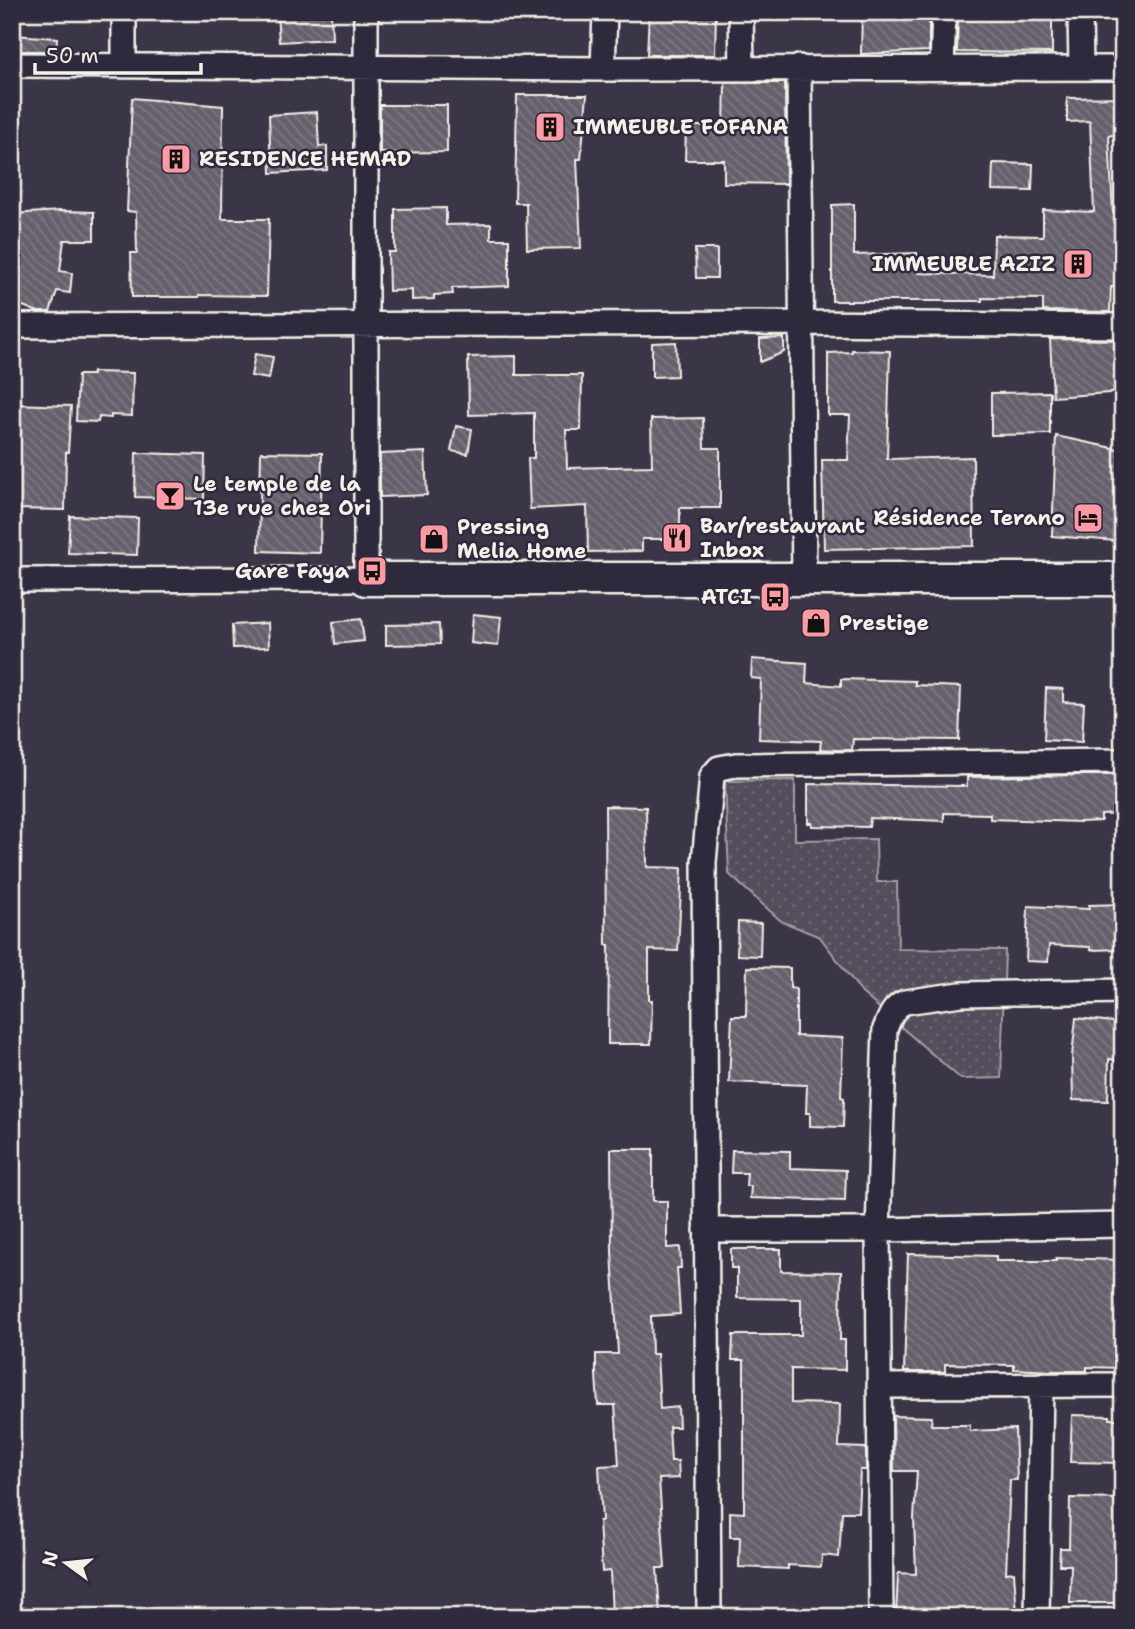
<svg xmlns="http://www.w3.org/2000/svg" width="1135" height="1629" font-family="'Shantell Sans',sans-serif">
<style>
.grass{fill:url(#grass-dots);stroke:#a4a0a2;stroke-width:2}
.building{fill:url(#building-back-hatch);stroke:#f4f1e8;stroke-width:2}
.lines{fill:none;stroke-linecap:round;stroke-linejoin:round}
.street-casing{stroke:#f4f1e8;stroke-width:28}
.secondary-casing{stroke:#f4f1e8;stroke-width:37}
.street{stroke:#2f2a3d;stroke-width:23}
.secondary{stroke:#2f2a3d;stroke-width:32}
.labels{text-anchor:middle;stroke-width:5;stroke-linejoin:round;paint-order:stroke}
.poi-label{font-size:21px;font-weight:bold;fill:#f4f1e8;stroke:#2f2a3d;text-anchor:start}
</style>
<defs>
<pattern id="grass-dots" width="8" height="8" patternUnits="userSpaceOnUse" patternTransform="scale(1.75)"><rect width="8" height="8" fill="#534e5c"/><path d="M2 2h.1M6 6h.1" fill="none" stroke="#6c6873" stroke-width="1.8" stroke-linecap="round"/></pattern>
<pattern id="building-back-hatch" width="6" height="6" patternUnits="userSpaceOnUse" patternTransform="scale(1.75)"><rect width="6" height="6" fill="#65616c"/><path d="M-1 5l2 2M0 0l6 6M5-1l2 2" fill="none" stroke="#7c7881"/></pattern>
</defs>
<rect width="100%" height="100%" fill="#3b3647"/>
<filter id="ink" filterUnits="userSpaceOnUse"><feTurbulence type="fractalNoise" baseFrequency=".0143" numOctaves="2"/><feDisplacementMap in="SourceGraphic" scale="14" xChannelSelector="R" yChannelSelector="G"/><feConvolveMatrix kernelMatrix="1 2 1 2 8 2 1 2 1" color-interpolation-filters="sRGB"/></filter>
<g filter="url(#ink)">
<path class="grass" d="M795,780V840L876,839L877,882H897L898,949L1005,950L1001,1078L961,1079L862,993L820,937L781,921L729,874L725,781Z"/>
<path class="building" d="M277,12H331L332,39L279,42Z
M649,12H716L715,55H647Z
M862,12H929V51L861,54Z
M1008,12H1052V53L957,52L958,14Z
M12,35L57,38L56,51H12Z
M725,83H785L786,184L724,183V160H685L686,126H724Z
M517,95H587L581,159H577L581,248L527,249L526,203H515Z
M1123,97V136L1109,135L1113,213L1123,215V288L1111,287L1110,312L1043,311V299L982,298V301H832V205L854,204V255L917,253L918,273L993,275L994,235L1043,236V210L1094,212L1090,121L1067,122V98Z
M132,98L223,106L222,219H269L267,296L199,295V297H132L131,253H137L136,212L127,211Z
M380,105H447V152L380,153Z
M317,112L319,147L327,146V170L271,173L269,115Z
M993,163L1033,164L1032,191L992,190Z
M446,208V225L491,224V239H509V286L452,288L453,294L434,295V299L412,300V290L389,291L388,252H395V209Z
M61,211L94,212V240H64L60,271L72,273L70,293L57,291L50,312H38L18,304L12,214Z
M695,249H717V278H696Z
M784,338V352L760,362V339Z
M1050,339L1123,340V392L1053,397Z
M676,342L677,376L652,377V343Z
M852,350L890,351L887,459L973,457L974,546L824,549L822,460H848L850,415H828V353L852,352Z
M255,354L273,357L269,379L251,376Z
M516,356V375H582L581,430H566L567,468L652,466L651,419L703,418L704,448H720V508H680V539H642V551L588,552L587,506L530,509L528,458H534V413L469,415L468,357Z
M93,372L133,373L132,416L111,415V418L99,417L98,422L76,421L78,375H92Z
M1050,392V434L991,435V393Z
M12,404L71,406L68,452H66L65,510L12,509Z
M456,426L472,429L468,454L451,451Z
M1056,436L1123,450V522L1116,523V541L1052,536Z
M261,452L322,453L320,553L259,551Z
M425,452L427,495L380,497V454Z
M136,453L205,455L204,499L135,497Z
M70,516L138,518L137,555L68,553Z
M473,614L501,617L498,646L471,643Z
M361,619L364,641L335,644L333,622Z
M268,623L269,647L233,648L232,625Z
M439,624L440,644L386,645V625Z
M752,659L807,663L806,683L841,686V679L915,681V685L961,687L959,740L853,739L852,750H836L820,749L821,741L759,739L761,679L751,678Z
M1046,688L1063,689V702L1084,703L1082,742L1044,740Z
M1081,775H1123V814L1101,815V821L1080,822L990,819V814L944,813V821L870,818L869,827L812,826V823H808V784L967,786V777Z
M605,806L646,807L647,867L682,868L678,951L649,950V1000H652L651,1044H608L609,945H606Z
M1123,904V949L1091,950L1090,947L1049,945L1048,962L1026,961L1028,906L1089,909V905Z
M738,922L761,923L760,956L737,955Z
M747,967L790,968V988L796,989V1036L843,1038L841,1097L844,1098L843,1127L810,1126V1113H806L807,1085L729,1082L732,1016H746Z
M1076,1018L1123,1023V1061L1109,1059L1108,1101L1073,1100L1072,1056Z
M611,1149H653V1201H667V1248L680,1247L681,1268H677L680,1314L651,1316L652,1354H657L660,1409L678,1407L679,1427H669L671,1461H678L679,1478L659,1479L665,1568H657L660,1614L612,1617L610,1571L602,1572L599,1521H602L599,1466L619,1465L615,1405H598L596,1375V1354H618L612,1252Z
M732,1150L790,1151V1168L846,1170L845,1201L750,1198L751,1186H746L747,1173H731Z
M731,1249H781V1271L841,1272L840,1340H845V1370L791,1369V1403L840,1404L839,1447L866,1448V1470H860L858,1512H842L839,1557L822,1555L821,1567L788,1565V1569L739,1567L740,1537H730V1512L744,1513V1360H732L733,1335H801V1299L737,1298V1268H731Z
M908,1254L996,1256V1261H1056V1258L1123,1260V1368L1087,1367V1371H1051L1014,1369V1365L945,1364V1372H904Z
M1072,1415L1110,1416V1419H1123V1463L1070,1462Z
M893,1416L932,1417L931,1425H970V1431L1015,1429L1017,1480H1010L1006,1573L1014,1572L1017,1615L896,1617L898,1573L916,1574L914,1518L917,1471H894Z
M1070,1498L1123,1499L1122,1531H1116L1115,1603H1070L1071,1565H1059L1060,1548H1069Z"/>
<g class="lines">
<g class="street-casing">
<path id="street" d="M741,12L742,69
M1080,12L1081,68
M12,65L603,69L1123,68
M124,66V12
M799,67L804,581
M942,67L944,12
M603,69L605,12
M12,326L801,323L1123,326
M12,580L366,579V12
M706,1230H878L1123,1225
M879,1386L1123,1385
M709,1617L704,862L712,776L719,768L736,765L1123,761
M881,1617L878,1230L885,1029C890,1017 893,1007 905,1002L961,994L1123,991
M1037,1617L1041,1385"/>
</g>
<g class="secondary-casing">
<path id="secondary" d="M366,579H1123"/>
</g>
<use href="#street" class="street"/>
<use href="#secondary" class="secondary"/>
</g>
</g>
<defs>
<g id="building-square" transform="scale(1.575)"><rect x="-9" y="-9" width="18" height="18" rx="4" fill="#ff9aa2" stroke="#2f2a3d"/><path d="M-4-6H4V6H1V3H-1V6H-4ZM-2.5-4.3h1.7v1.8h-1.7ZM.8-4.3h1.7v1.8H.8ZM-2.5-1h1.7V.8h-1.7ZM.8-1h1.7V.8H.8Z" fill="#111"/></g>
<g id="bar-square" transform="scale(1.575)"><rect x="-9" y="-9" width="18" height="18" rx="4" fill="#ff9aa2" stroke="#2f2a3d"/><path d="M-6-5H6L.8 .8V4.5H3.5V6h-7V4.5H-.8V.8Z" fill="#111"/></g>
<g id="hotel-square" transform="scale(1.575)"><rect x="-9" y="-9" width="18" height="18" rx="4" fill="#ff9aa2" stroke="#2f2a3d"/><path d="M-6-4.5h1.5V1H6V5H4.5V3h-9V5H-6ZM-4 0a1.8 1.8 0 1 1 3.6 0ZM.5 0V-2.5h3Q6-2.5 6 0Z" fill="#111"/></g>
<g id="restaurant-square" transform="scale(1.575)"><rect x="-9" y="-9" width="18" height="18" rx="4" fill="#ff9aa2" stroke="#2f2a3d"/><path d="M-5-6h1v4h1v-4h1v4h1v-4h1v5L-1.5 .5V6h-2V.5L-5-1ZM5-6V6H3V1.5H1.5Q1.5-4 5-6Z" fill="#111"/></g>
<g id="shop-square" transform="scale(1.575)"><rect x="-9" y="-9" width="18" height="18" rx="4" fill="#ff9aa2" stroke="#2f2a3d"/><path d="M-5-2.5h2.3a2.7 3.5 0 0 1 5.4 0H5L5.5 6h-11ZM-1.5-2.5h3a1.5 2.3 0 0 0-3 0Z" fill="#111"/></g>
<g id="bus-square" transform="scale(1.575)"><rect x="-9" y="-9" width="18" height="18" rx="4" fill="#ff9aa2" stroke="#2f2a3d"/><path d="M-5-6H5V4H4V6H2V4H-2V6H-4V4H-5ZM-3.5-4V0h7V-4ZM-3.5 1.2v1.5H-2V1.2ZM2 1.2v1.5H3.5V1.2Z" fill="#111"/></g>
</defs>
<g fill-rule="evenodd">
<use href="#building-square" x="550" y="127"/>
<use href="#building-square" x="176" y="159"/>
<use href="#building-square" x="1078" y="264"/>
<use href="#bar-square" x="170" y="496"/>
<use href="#hotel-square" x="1088" y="518"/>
<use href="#restaurant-square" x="677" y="538"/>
<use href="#shop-square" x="434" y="539"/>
<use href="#bus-square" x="372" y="571"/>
<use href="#bus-square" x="775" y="597"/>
<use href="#shop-square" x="816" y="623"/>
</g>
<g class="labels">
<g class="poi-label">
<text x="573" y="134">IMMEUBLE FOFANA</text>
<text x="199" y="166">RESIDENCE HEMAD</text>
<text x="1055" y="271" text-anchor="end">IMMEUBLE AZIZ</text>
<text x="193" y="491">Le temple de la<tspan x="193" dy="24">13e rue chez Ori</tspan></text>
<text x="1065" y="525" text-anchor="end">Résidence Terano</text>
<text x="700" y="533">Bar/restaurant<tspan x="700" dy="24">Inbox</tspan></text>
<text x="457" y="534">Pressing<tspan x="457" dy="24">Melia Home</tspan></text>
<text x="349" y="578" text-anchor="end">Gare Faya</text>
<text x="752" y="604" text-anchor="end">ATCI</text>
<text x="839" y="630">Prestige</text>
</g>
</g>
<rect width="1135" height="1629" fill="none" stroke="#2f2a3d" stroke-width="42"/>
<rect x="21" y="21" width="1093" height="1587" fill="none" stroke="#f4f1e8" stroke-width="2.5" filter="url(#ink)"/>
<g transform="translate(66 1563) rotate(285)" stroke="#2f2a3d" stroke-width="5" paint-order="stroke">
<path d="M0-5L12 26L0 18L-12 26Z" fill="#f4f1e8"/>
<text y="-10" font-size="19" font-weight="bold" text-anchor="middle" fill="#f4f1e8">N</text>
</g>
<path d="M35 63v10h166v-10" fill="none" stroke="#f4f1e8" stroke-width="3.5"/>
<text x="46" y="63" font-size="21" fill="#f4f1e8" stroke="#2f2a3d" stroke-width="5" paint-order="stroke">50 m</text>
</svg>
